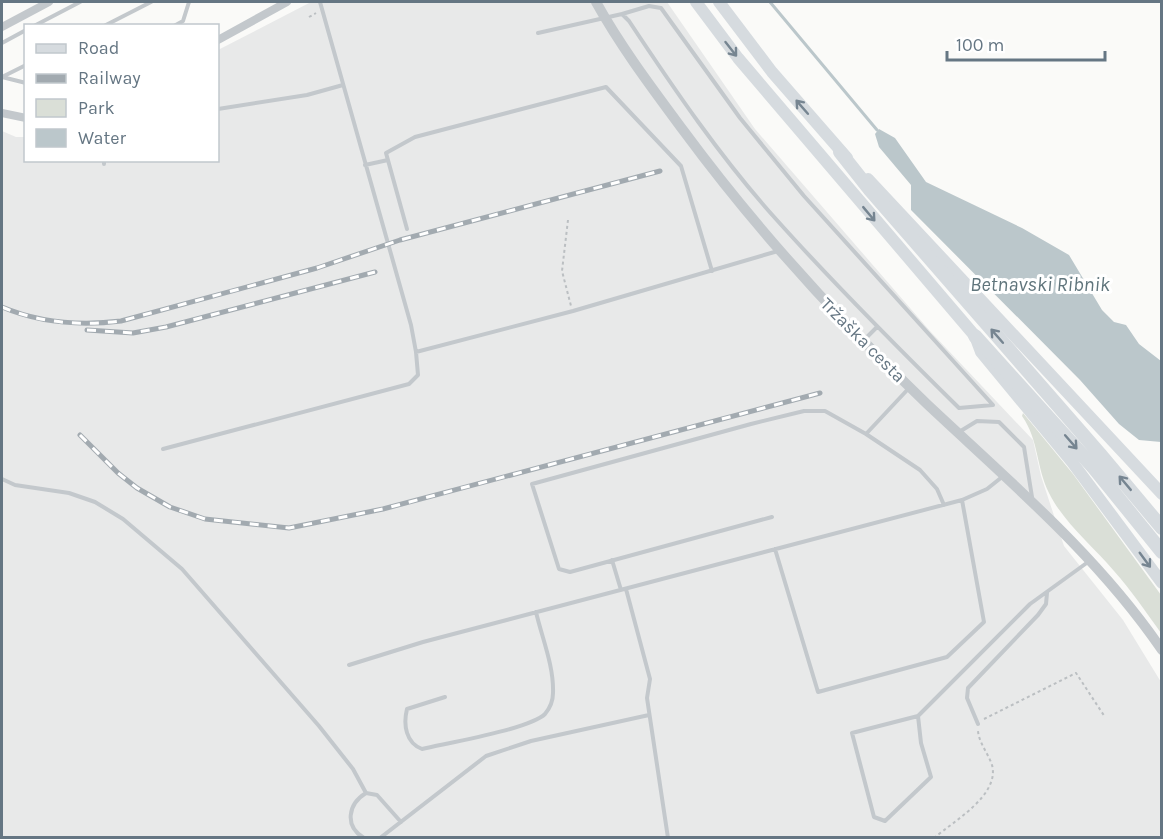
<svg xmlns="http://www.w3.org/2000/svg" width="1163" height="839" font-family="Karla,sans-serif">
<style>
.built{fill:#e8e9e9}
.green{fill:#dadfd7}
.water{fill:#bbc7cb}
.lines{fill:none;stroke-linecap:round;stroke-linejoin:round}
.stream{stroke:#bbc7cb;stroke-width:3}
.path{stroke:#bbbfc2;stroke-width:2;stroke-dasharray:3 3;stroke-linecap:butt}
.service{stroke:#c3c8cc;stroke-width:4}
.minor{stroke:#c3c8cc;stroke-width:8}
.tertiary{stroke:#c3c8cc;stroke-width:10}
.secondary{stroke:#d6dbdf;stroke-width:12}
.trunk{stroke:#d6dbdf;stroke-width:14}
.rail-casing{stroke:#a2aab0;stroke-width:5}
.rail{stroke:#fff;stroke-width:3;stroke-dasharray:9;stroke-linecap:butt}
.oneway{stroke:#768591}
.labels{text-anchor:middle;stroke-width:6;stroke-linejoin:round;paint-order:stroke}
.street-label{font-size:18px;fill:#657683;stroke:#fff}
.water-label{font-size:20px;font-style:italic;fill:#60757c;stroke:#fff}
</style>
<rect width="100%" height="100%" fill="#fafaf8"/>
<path class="built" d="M311,2H667L755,129L930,331L1033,440L1041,476L1064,546L1123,620L1161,682V837H2V131L16,137H25L26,160H218V50Z"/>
<path class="green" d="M1023,413L1073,474L1161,595V633C1146,612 1131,590 1114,571C1092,545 1064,523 1049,493C1036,467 1039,440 1022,416Z"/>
<path class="water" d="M879,129L895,138L926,182L1022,228L1069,255L1102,310L1114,322L1126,325L1139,344L1161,361V442L1139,440L1119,424L1080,380L911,210V185L879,147L875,134Z"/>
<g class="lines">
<path class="stream" d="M770,2L877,130"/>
<path class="path" d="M309,17L316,13
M568,220L562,271L571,306
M984,719L1076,673L1105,717
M934,838C954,821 1000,795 992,765C988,753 979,743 978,731"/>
<path class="service" d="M320,2L411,325L416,352
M34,26L80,2
M104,26L151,2
M174,26L183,21L189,2
M538,33L622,14L629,21C674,89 721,158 775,218C834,284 896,346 959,408L993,405L804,196L740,118L661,8L649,6L622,14
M2,43L26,30
M2,77L26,65
M2,77L26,83
M218,109L307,95L343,85
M104,164V160
M365,165L388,160
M407,229L386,153L415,137L606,87L681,166L712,271
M864,340L877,327
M959,432L977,421L999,422L1024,447L1032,497
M866,434L910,387
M163,449L409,384L418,375L416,352L573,311L778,251
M2,479L15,485L69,493L95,502L123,519L182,569L319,726L353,769L366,793
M772,517L570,572L559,569L532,484L751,424L804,411H825L866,434L920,470L937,489L944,505
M775,549L818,692L947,657L984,622L962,500
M612,560L621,590
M626,589L650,679L647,698L668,838
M349,665L423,642L962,500L987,489L1002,477
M445,697L407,709C403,725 406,743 422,749C447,743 530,729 545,714C550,708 553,700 553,693C554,666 542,638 536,612
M918,716L921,743L931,777L885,821L874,817L852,733L918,716L1030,604L1088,562
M978,724L967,698L968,688L1038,615L1046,604L1047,593
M364,838C344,826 348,804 366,793L377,795L401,822
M380,838L486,756L531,741L649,715"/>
<path class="minor" d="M2,27L49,2
M218,40L287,2
M2,113L26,118"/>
<path class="tertiary" d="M596,2C621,47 652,88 683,130C756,229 838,319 927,404C1010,482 1097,555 1162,650"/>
<path class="secondary" d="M696,2L738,58L975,336L981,352L1072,462L1162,583
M719,2L772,72L847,158
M868,179L1162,494"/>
<path class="trunk" d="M840,152L870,190L1100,454L1162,528
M975,336L1094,468L1162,552"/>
<g class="rail-casing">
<path id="rail" d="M2,307C40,323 80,326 121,321L317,268L400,240L660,171
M87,330L133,333L166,327L375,272
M80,435L118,473L137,488L170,507L205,519L289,528L383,509L820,393"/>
</g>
<use href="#rail" class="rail"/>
</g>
<defs><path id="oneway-shaft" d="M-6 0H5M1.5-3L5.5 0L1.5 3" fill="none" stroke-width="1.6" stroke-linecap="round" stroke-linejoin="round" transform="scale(1.5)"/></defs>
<g class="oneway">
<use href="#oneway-shaft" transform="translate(731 49) rotate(52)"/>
<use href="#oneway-shaft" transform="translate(802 107) rotate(-131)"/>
<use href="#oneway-shaft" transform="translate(869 214) rotate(50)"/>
<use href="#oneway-shaft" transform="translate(997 336) rotate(-131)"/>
<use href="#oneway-shaft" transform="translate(1071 442) rotate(49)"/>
<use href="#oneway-shaft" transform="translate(1125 483) rotate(-130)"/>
<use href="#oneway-shaft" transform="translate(1145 560) rotate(54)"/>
</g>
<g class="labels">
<g class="street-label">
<text transform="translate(863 340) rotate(45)" y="6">Tržaška cesta</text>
</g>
<g class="water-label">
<text x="1040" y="291">Betnavski Ribnik</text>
</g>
</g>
<rect width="1163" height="839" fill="none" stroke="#657683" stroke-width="6"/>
<rect x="24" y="24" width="195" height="138" fill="#ffffff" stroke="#c1c8cd" stroke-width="1.5"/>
<rect x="36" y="44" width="30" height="9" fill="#d6dbdf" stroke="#c1c8cd" stroke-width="1.5"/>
<text x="78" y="54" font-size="18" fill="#657683">Road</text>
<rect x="36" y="74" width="30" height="9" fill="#a2aab0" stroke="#c1c8cd" stroke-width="1.5"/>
<text x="78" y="84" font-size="18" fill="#657683">Railway</text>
<rect x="36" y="99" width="30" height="18" fill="#dadfd7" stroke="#c1c8cd" stroke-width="1.5"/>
<text x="78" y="114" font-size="18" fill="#657683">Park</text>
<rect x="36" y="129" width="30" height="18" fill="#bbc7cb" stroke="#c1c8cd" stroke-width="1.5"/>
<text x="78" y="144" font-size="18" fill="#657683">Water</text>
<path d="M947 51v9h158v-9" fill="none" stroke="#657683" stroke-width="3"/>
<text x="956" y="51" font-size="18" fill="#657683" stroke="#ffffff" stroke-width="4.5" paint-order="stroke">100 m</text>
</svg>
